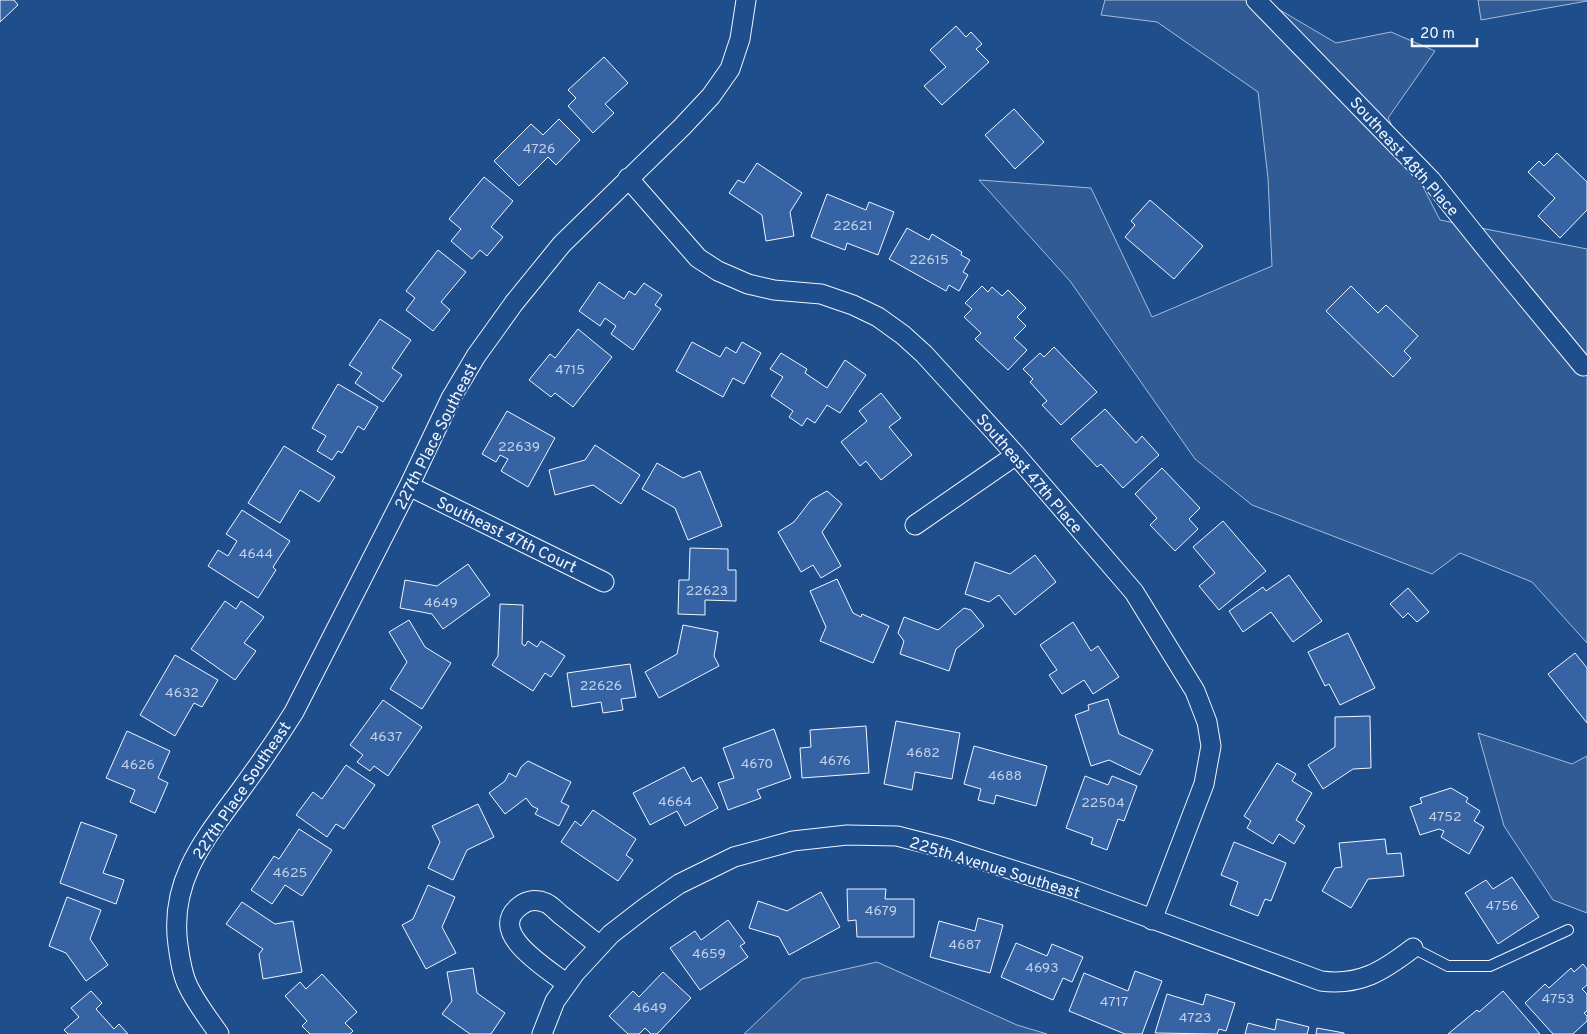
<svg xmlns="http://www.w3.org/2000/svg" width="1587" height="1034" font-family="Overpass,sans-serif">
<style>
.built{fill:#305b95;stroke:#a8bbd7}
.building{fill:#3563a3;stroke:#f2f6ff}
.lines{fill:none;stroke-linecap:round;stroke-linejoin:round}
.lane-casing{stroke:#f2f6ff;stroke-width:12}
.street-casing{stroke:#f2f6ff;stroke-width:21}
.lane{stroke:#1f4e8c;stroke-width:10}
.street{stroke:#1f4e8c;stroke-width:19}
.labels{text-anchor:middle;stroke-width:4;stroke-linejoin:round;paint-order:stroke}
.number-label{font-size:14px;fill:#c3d1e8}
.street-label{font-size:16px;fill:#f2f6ff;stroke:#1f4e8c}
</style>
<rect width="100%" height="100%" fill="#1f4e8c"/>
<path class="built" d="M1105,0H1263L1336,43L1391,32L1435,51L1388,118L1440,220L1587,249V643L1532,582L1460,553L1432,574L1252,505L1195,459L1070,281L979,180L1091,188L1152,317L1272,266L1268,178L1258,92L1157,22L1101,15Z
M1478,0H1587V1L1481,20Z
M1478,733L1572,764L1587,756V913L1553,900L1504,826Z
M877,962L1017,1025L1047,1034H744L802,979Z"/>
<path class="building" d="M0,0H14L18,5L0,22Z
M956,26L966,37L971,32L982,44L976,49L989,62L942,105L924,86L946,67L930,50Z
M604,57L628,83L605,104L614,113L593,133L568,106L576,98L568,90Z
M1014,109L1044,142L1015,169L985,135Z
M559,119L580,140L556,165L548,157L519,186L494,161L531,124L543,135Z
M1557,153L1587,182V210L1560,238L1538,216L1555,198L1528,172L1539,161L1544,166Z
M757,163L802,193L790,212L794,236L766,241L762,215L729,193L738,180L744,183Z
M484,177L513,201L491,227L503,237L487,256L480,250L472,259L451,241L461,229L449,219Z
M827,194L866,210L869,202L894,212L878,255L847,243L845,250L811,237Z
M1150,200L1203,246L1174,279L1125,237L1135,225L1131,221Z
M907,228L929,240L932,234L962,252L961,255L970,260L963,272L968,275L959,291L949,285L946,291L889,259Z
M438,250L466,272L441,302L450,310L433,331L406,310L415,298L406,291Z
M599,282L624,299L629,291L635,295L644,283L662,295L655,305L661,309L633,350L611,334L616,326L605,318L600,326L579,311Z
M982,286L988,292L992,287L1002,296L1008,290L1026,308L1017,317L1026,326L1014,338L1027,350L1008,370L975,339L981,333L964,317L972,309L965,303Z
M1351,286L1378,313L1386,305L1418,336L1404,351L1411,358L1393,377L1326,311Z
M380,319L411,340L392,368L402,375L383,402L355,383L362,373L349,365Z
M578,329L612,357L573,407L555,393L551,397L529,380L550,354L555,358Z
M692,342L720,357L726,347L736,353L742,342L761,353L744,384L733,378L723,397L676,371Z
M1054,347L1097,392L1061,425L1042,405L1047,401L1030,382L1033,379L1023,369L1040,353L1044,357Z
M781,353L807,369L805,373L827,388L845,360L866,375L840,413L827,405L815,423L807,418L802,426L789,417L793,411L771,396L783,377L770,369Z
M338,384L378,407L364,430L358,426L342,453L338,451L332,460L317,451L326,436L312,428Z
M881,393L901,418L889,427L912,455L881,480L866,461L860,466L841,442L867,421L859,411Z
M1105,409L1136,443L1142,436L1159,455L1123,488L1101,464L1097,467L1071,439Z
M507,411L555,438L528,487L501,471L508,459L500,455L496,462L482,454Z
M595,445L640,475L621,504L593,485L555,495L549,470L585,460Z
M284,446L335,477L319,502L300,490L280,523L248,503Z
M657,463L683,478L700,471L722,526L688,540L675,508L642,489Z
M1162,468L1200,508L1189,519L1198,529L1175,551L1150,525L1157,518L1135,494Z
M827,491L842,504L822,532L841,566L821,578L813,565L801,572L778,532L794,522L811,500Z
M242,510L290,541L273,567L276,570L258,598L208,566L218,550L228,556L237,541L226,534Z
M1223,521L1266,571L1219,610L1199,586L1215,573L1193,547Z
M690,548L728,549V570H736V601L705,600V615L678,614L679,580H689Z
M1035,555L1056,582L1015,615L999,595L989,602L965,594L975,562L1010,574Z
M468,564L490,595L443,629L432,614L400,608L405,580L437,586Z
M1289,575L1322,621L1293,642L1271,612L1243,632L1229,611L1263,587L1266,591Z
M837,579L853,613L861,617L862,614L889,626L873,663L820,641L826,627L810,591Z
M1408,588L1429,612L1417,622L1408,613L1403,618L1390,604Z
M225,601L236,609L241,601L264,617L244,643L256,651L235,680L191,649Z
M500,604L523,605L522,644L525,646L528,641L537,647L541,641L565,656L551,677L545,673L533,691L492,665L498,656Z
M964,608L971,610L984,626L956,649L949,671L900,654L904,641L898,633L904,617L938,630Z
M409,620L425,647L451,663L422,709L390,689L407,662L389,632Z
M1073,622L1091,651L1098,646L1119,677L1093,694L1084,680L1062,694L1049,675L1057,670L1040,645Z
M683,625L718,632L714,656L719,666L659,698L645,672L677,654Z
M1348,633L1375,688L1340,705L1329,684L1325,686L1308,652Z
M1575,653L1587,668V723L1548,674Z
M175,655L218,680L202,707L194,703L175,736L140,715Z
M630,664L636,697L621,699L623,710L603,713L601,702L572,707L567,673Z
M1108,699L1119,734L1153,750L1140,775L1109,760L1091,766L1075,715L1089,710L1088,705Z
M383,700L422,727L388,776L374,766L370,771L357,762L363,755L350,745Z
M1370,716L1371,768L1353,769L1323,789L1308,765L1335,747V717Z
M896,721L960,733L952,779L915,772L912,790L884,784Z
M866,726L869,773L802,778L800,748L811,747L810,730Z
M774,729L791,778L757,790L761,798L728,810L718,783L734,778L723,748Z
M127,731L170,751L158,778L168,783L155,813L130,802L135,790L106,778Z
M974,746L1047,766L1036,806L996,795L994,804L978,800L981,789L964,784Z
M528,761L571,782L561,802L569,806L559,826L535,814L538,809L532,806L526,798L505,814L489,793L505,781L509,773L516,777L521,767Z
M1277,763L1296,774L1292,781L1312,793L1296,820L1305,826L1294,844L1279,834L1273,844L1247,828L1251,821L1244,816Z
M346,765L375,785L344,829L336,824L327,837L296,815L313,792L322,799Z
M684,767L692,782L701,777L718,808L685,826L677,811L650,825L633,793Z
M1085,776L1108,785L1112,776L1137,786L1124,821L1118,819L1107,850L1091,844L1093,838L1066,828Z
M1451,788L1468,798L1466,802L1480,811L1474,821L1484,827L1469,854L1441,837L1444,831L1439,829L1420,835L1410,807L1422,803L1420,798Z
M478,804L494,837L467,850L453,880L428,868L440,842L432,826Z
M593,810L636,839L626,855L633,860L618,881L561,842L575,821L581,826Z
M81,822L117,835L103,873L124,880L116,904L60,883Z
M299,829L332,850L302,896L285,885L272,904L251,890L274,856L279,859Z
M1385,839L1387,854L1401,853L1404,876L1368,879L1351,908L1322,891L1335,868L1342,867L1339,843Z
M1234,842L1286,863L1271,901L1265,899L1258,916L1230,905L1238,882L1221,875Z
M1512,877L1539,917L1498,944L1465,893L1486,880L1493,889Z
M428,885L455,897L442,927L456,953L426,969L402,925L413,919Z
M847,889H886L885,899H914V937H857L856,920L848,921Z
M821,892L840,927L789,955L779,937L749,928L758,901L787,911Z
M67,897L101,910L90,939L108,965L86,981L66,953L49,946Z
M242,902L275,924L293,921L302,972L263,979L259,954L263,949L226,924Z
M978,918L1003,925L990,973L930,957L939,921L975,931Z
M728,920L745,943L740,946L748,957L700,990L670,948L695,931L701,940Z
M1016,943L1047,956L1052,944L1083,957L1072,982L1063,978L1053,1000L1001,977Z
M1583,964L1587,969V985L1582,989L1587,994V1011L1584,1013L1587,1016V1021L1573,1034H1553L1525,1003L1545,984L1549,988L1571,968L1574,972Z
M473,968L477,993L505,1013L491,1034H470L442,1014L452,1001L447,972Z
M1135,971L1162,981L1142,1034H1125L1069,1011L1084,973L1128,991Z
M663,972L691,998L657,1034H651L645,1028L639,1034H628L609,1016L633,991L639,997Z
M322,974L357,1012L345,1023L353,1031L350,1034H310L302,1026L307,1021L285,996L300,982L306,989Z
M91,991L102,1003L96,1009L114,1029L119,1024L128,1034H68L64,1030L79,1017L71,1008Z
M1503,991L1540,1034H1448L1477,1010L1479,1012Z
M1167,994L1203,1005L1206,994L1235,1003L1226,1031L1219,1029L1217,1034L1155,1033Z
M1277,1019L1309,1027L1307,1034H1245L1248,1023L1275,1030Z
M1317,1028L1344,1033V1034H1316Z"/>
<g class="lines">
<g class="lane-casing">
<path id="lane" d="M1413,948L1448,966H1490L1568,930"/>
</g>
<g class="street-casing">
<path id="street" d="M1256,0L1431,180L1488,251L1583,366
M628,178L698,258L718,271L748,284L774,290L821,294L853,305L878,317L903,335L924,354L1016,455L1134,592L1195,691L1207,722L1211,746L1204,784L1152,920
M409,486L604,582
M915,525L1016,455
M567,984C548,969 485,932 520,906C527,900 537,899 546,903C551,905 556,911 561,915C574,925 587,936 600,946
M219,1034C208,1018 196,1003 188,986C182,974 180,959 178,945C169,881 204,840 240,791C259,765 277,739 294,712L409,486L451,398L476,356L514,303L562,244L682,127L711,96L730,69L740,39L746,0
M542,1034L555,1001L575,973L611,934L646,907L679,884L734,857L793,841L847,835L897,836L948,849L1071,889L1321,981C1360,986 1383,971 1413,948"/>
</g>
<use href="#lane" class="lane"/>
<use href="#street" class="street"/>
</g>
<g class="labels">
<g class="number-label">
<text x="539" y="153">4726</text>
<text x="853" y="230">22621</text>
<text x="929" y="264">22615</text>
<text x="570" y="374">4715</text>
<text x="519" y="451">22639</text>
<text x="256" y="558">4644</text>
<text x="707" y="595">22623</text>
<text x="441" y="607">4649</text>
<text x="601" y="690">22626</text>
<text x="182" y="697">4632</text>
<text x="386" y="741">4637</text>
<text x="923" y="757">4682</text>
<text x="835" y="765">4676</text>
<text x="757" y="768">4670</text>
<text x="138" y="769">4626</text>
<text x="1005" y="780">4688</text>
<text x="675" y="806">4664</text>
<text x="1103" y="807">22504</text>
<text x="1445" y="821">4752</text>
<text x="290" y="877">4625</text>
<text x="1502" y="910">4756</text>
<text x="881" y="915">4679</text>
<text x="965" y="949">4687</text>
<text x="709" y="958">4659</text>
<text x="1042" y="972">4693</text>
<text x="1558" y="1003">4753</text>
<text x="1114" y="1006">4717</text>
<text x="650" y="1012">4649</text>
<text x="1195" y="1022">4723</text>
</g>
<g class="street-label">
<text transform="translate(1405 156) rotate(48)" y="6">Southeast 48th Place</text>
<text transform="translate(435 436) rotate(-63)" y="6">227th Place Southeast</text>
<text transform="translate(1030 473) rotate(49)" y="6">Southeast 47th Place</text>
<text transform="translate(507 534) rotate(26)" y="6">Southeast 47th Court</text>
<text transform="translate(241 790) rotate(-56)" y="6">227th Place Southeast</text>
<text transform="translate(995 867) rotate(17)" y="6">225th Avenue Southeast</text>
</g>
</g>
<path d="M1412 38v8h65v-8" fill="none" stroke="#f2f6ff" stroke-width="2.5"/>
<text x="1420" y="38" font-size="15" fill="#f2f6ff" stroke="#1f4e8c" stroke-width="4" paint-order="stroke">20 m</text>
</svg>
